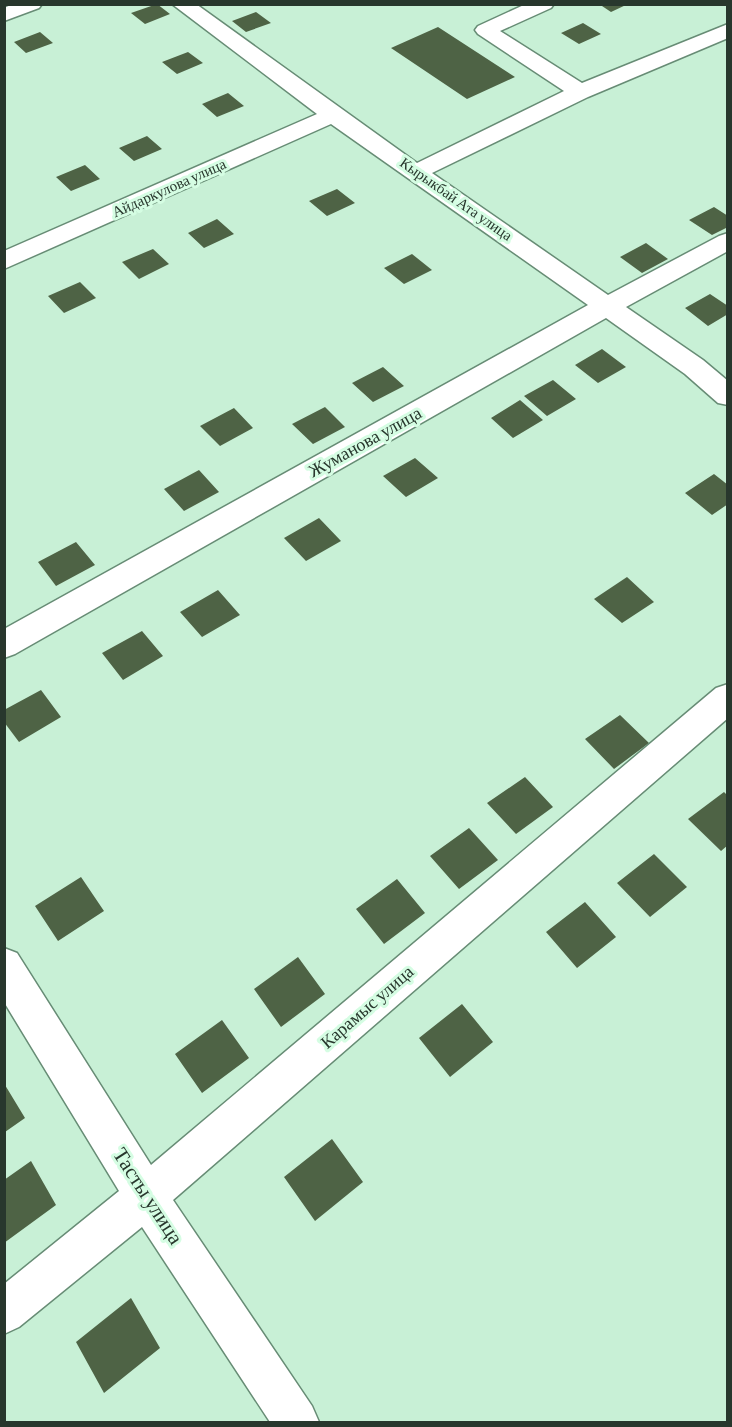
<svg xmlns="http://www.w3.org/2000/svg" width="732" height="1427" font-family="'Crimson Pro',serif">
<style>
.building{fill:#4e6345}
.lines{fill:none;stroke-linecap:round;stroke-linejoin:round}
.minor-casing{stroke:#678c75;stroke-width:3}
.minor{fill:#fff;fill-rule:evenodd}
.labels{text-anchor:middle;stroke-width:6;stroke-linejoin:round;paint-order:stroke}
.far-street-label{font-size:15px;fill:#28372d;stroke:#d5fde3}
.street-label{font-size:18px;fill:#28372d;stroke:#d5fde3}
.near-street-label{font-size:21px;fill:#28372d;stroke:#d5fde3}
</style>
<rect width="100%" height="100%" fill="#c8f0d6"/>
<path class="building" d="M157,4L170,14L145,24L131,13Z
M599,4H628L611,12Z
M256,12L271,23L246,32L232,21Z
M583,23L601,34L579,44L561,33Z
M438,27L515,77L467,99L391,48Z
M40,32L53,43L26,53L14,42Z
M188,52L203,63L177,74L162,62Z
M228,93L244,106L217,117L202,104Z
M147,136L162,149L134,161L119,148Z
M85,165L100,179L71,191L56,177Z
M337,189L355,203L327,216L309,201Z
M714,207L728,216V227L712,235L689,220Z
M217,219L234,234L204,248L188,233Z
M646,243L668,259L642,273L620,257Z
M153,249L169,264L139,279L122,262Z
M412,254L432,270L404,284L384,268Z
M80,282L96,298L64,313L48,296Z
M710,294L728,306V314L708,326L685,308Z
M602,349L626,367L598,383L575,365Z
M383,367L404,386L373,402L352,383Z
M553,380L576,399L547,416L524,396Z
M520,400L543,420L513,438L491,418Z
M325,407L345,427L313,444L292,424Z
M234,408L253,428L220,446L200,426Z
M415,458L438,478L406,497L383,476Z
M199,470L219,492L184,511L164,489Z
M714,474L728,485V504L712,515L685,493Z
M319,518L341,541L306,561L284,538Z
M76,542L95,565L56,586L38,562Z
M627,577L654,602L622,623L594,599Z
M218,590L240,615L202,637L180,612Z
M142,631L163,656L123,680L102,653Z
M41,690L61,717L19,742L4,722V710Z
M620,715L649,743L614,769L585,739Z
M525,777L553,807L516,834L487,803Z
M724,792L728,796V845L721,851L688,819Z
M469,828L498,860L459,889L430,856Z
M654,854L687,887L650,917L617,883Z
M81,877L104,911L58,941L35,906Z
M397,879L425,913L384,944L356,909Z
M585,902L616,937L577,968L546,932Z
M298,957L325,994L281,1027L254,989Z
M462,1004L493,1042L450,1077L419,1038Z
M222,1020L249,1058L202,1093L175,1054Z
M5,1085L25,1118L5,1132Z
M332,1139L363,1182L315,1221L284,1177Z
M31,1161L56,1205L4,1243V1180Z
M131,1298L160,1348L104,1393L76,1342Z"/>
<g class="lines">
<g class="minor-casing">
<path id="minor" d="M13,4H42L39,8L4,21V8Z
M172,4H196L417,163L564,91L478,34L475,30L478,26L526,4H554L551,8L500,31L582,83L728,24V38L588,97L432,173L608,295L719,236L728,233V251L626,307L703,360L728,381V405L718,403L685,374L606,318L15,654L4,658V629L588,305L331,124L4,269V251L317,114Z
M728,684V718L173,1200L312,1406L319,1422H270L142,1227L19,1327L4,1334V1284L119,1191L4,1002V948L17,953L151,1165L716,688Z"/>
</g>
<use href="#minor" class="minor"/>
</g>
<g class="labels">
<g class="far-street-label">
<text transform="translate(169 188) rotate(-24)" y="5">Айдаркулова улица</text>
<text transform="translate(456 199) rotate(35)" y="5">Кырыкбай Ата улица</text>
</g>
<g class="street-label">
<text transform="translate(365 442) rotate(-29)" y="6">Жуманова улица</text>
<text transform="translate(367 1007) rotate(-41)" y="6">Карамыс улица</text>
</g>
<g class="near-street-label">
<text transform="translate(148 1196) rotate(57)" y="7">Тасты улица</text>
</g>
</g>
<rect width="732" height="1427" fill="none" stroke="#28372d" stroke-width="12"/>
</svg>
